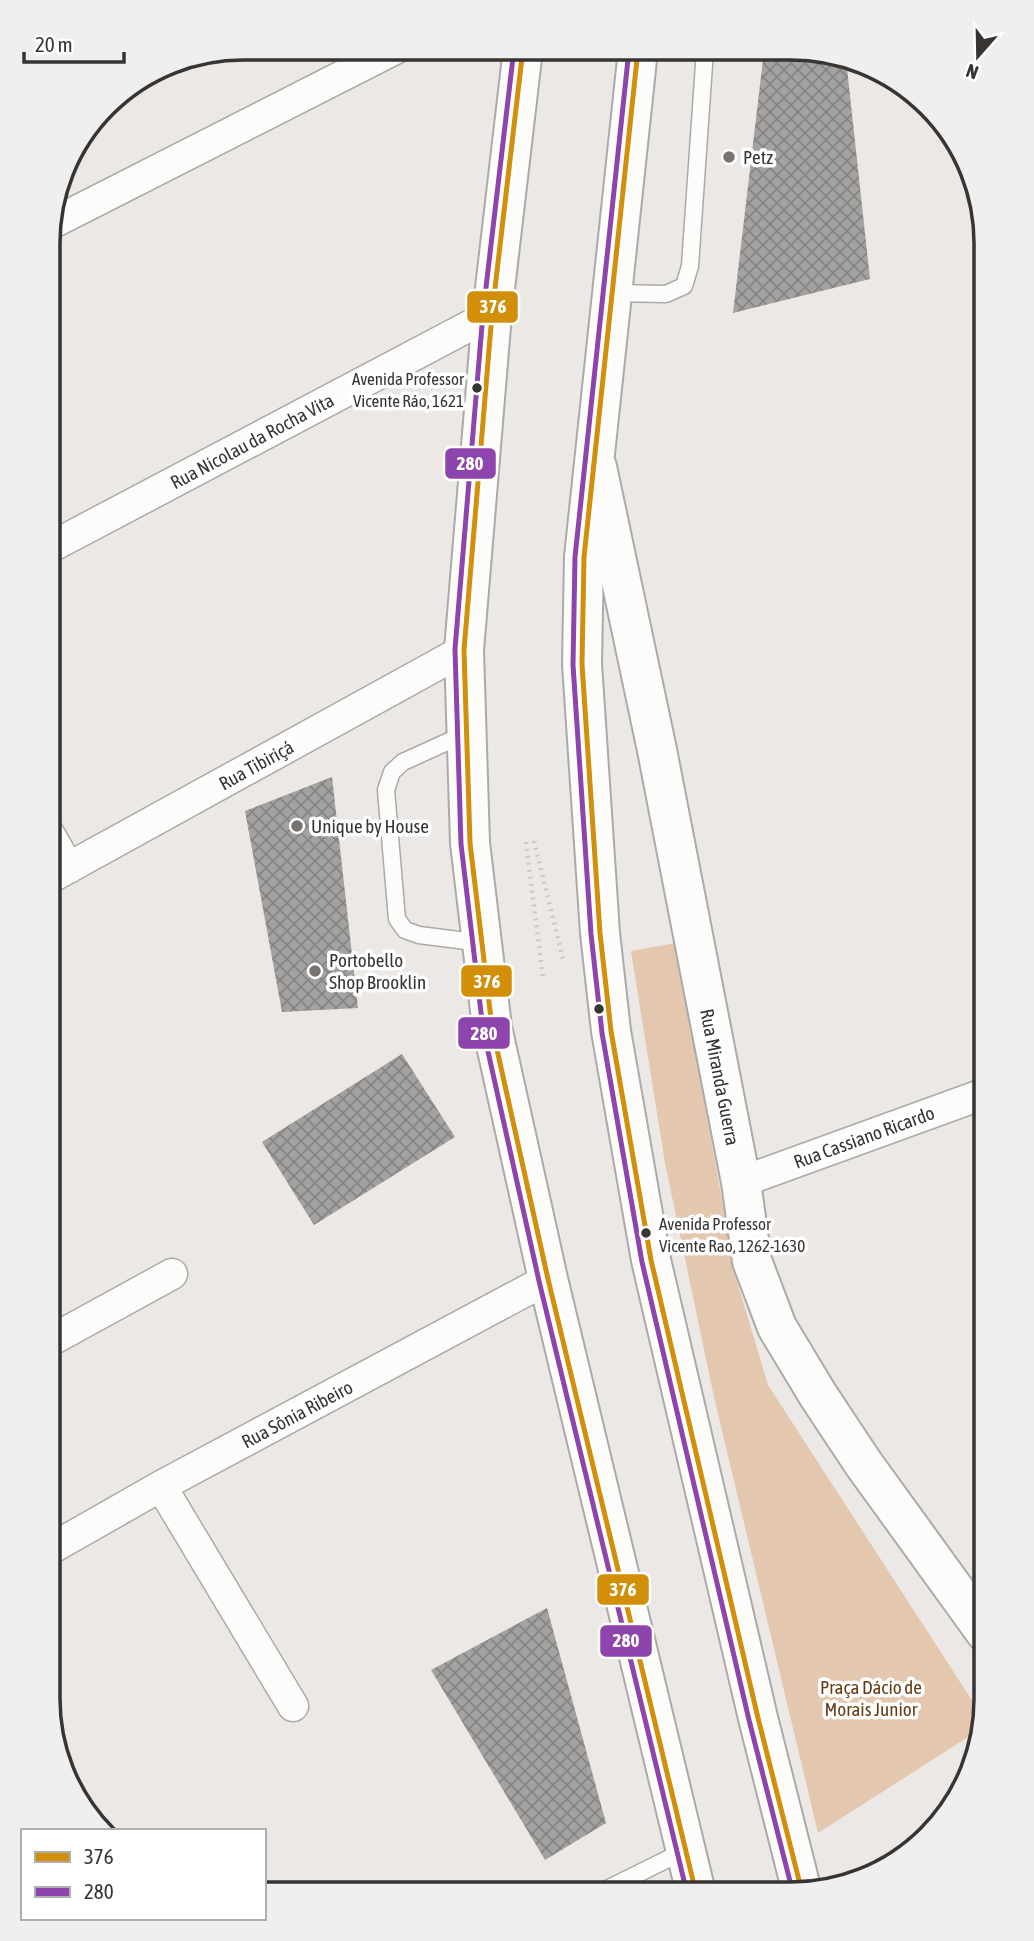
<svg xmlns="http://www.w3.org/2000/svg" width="1034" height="1941" font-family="'Asap Condensed',sans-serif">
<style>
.park{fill:#e3c7ae}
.building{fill:url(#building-cross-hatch)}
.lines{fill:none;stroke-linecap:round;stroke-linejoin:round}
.service-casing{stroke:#acaaa8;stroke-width:19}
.minor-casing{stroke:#acaaa8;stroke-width:33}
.tertiary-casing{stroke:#acaaa8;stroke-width:42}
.primary-casing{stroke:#acaaa8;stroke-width:42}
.path{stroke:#cac9c7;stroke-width:4.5;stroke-dasharray:2 5;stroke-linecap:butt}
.service{stroke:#fcfcfb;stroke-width:16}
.minor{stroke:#fcfcfb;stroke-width:30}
.tertiary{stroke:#fcfcfb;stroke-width:38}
.primary{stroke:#fcfcfb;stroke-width:38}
.bus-1-casing{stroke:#fff;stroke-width:10}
.bus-2-casing{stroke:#fff;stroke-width:10}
.bus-1{stroke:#d18f0a;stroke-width:5}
.bus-2{stroke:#8e44ad;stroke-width:5}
.poi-dot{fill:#767371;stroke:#fff;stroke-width:2.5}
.bus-dot{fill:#373432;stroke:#fff;stroke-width:2.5}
.labels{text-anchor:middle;stroke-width:7;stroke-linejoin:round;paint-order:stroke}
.bus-label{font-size:17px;fill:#373432;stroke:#fff;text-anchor:end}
.poi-label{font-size:19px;fill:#373432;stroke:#fff;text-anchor:start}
.street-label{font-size:19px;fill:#373432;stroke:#fff}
.park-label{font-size:19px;fill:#643d14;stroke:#fff}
.rim{fill:none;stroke:#373432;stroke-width:3.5}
.line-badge{stroke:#fff;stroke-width:2.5}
.badge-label{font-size:19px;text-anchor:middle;font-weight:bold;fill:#fff}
</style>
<defs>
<pattern id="building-cross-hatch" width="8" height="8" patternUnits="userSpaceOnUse" patternTransform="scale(1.75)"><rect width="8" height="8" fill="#a4a2a0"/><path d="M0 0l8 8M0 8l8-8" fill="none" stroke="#868583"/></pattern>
</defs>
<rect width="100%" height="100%" fill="#ebe8e5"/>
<path class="park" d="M676,943L736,1278L768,1385L984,1719L979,1730L818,1833L714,1397L665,1163L631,951Z"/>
<path class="building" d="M764,51H829L846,59L870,279L733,313Z
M332,777L358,1008L282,1012L245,811Z
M402,1054L455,1137L314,1225L262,1142Z
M547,1608L606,1823L545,1860L431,1670Z"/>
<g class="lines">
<g class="service-casing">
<path id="service" d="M613,293L666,294L684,286L690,266L705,50
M467,733L403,762L392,772L386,790L397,919L405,930L419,935L482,943
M599,1893L684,1851"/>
</g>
<g class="minor-casing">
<path id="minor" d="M49,225L397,48
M49,548L492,314
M48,832L69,868
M48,879L464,650
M741,1182L986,1093
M48,1342L172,1274
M161,1486L293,1706
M47,1551L161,1486L548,1279"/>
</g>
<g class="tertiary-casing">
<path id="tertiary" d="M597,467L657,750L741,1182L752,1261L777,1327L818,1395L863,1463L986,1633"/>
</g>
<g class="primary-casing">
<path id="primary" d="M523,49L492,314L464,650L470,843L492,1027L548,1279L696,1893
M638,50L584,557L582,664L600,933L611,1031L651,1260L758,1718L802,1892"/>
</g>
<path class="path" d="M534,841L564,963
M526,842L543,978"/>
<use href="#service" class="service"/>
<use href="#minor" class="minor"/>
<use href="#tertiary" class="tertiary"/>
<use href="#primary" class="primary"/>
<g class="bus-1-casing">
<path id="bus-1" d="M523,49L492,314L464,650L470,843L492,1027L548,1279L696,1893
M638,50L584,557L582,664L600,933L611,1031L651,1260L758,1718L802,1892"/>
</g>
<g class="bus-2-casing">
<path id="bus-2" d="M514,49L483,313L455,649L461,844L483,1029L539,1281L687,1893
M629,50L575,557L573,665L591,934L602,1033L642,1262L749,1720L793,1893"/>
</g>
<use href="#bus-1" class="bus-1"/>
<use href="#bus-2" class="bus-2"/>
</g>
<g class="poi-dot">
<circle cx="729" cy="157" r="7"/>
<circle cx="297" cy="826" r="7"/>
<circle cx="315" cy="971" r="7"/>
</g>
<g class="bus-dot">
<circle cx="477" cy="388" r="6"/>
<circle cx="599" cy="1009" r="6"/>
<circle cx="646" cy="1233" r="6"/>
</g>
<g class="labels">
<g class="bus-label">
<text x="464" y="385">Avenida Professor<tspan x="464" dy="22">Vicente Ráo, 1621</tspan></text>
<text x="659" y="1230" text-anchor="start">Avenida Professor<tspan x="659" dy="22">Vicente Rao, 1262-1630</tspan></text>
</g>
<g class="poi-label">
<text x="743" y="164">Petz</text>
<text x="311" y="833">Unique by House</text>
<text x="329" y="967">Portobello<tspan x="329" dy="22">Shop Brooklin</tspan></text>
</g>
<g class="street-label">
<text transform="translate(252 441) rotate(-28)" y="7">Rua Nicolau da Rocha Vita</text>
<text transform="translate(256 765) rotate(-29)" y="7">Rua Tibiriçá</text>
<text transform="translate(720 1077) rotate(79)" y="7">Rua Miranda Guerra</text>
<text transform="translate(864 1137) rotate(-20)" y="7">Rua Cassiano Ricardo</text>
<text transform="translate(297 1414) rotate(-28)" y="7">Rua Sônia Ribeiro</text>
</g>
<g class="park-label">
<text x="871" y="1694">Praça Dácio de<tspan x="871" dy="22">Morais Junior</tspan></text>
</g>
</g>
<path d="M0 0H1034V1941H0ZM243 60H791A183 183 0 0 1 974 243V1699A183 183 0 0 1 791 1882H243A183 183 0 0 1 60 1699V243A183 183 0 0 1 243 60Z" fill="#efefef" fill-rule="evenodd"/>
<path class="rim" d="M243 60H791A183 183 0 0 1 974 243V1699A183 183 0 0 1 791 1882H243A183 183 0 0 1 60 1699V243A183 183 0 0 1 243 60Z"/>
<g class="line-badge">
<rect x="466" y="290" width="53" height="34" rx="7" fill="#d18f0a"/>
<rect x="444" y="447" width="53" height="33" rx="7" fill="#8e44ad"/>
<rect x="460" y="964" width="53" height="34" rx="7" fill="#d18f0a"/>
<rect x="457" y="1016" width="54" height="34" rx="7" fill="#8e44ad"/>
<rect x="596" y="1573" width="54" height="33" rx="7" fill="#d18f0a"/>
<rect x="599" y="1624" width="54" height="34" rx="7" fill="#8e44ad"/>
</g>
<g class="badge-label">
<text x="493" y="313">376</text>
<text x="470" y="470">280</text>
<text x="487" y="988">376</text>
<text x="484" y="1040">280</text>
<text x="623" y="1596">376</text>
<text x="626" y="1647">280</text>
</g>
<rect x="21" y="1829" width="245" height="91" fill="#ffffff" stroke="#afaead" stroke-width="2"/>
<rect x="35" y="1852" width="35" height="10" fill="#d18f0a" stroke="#afaead" stroke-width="2"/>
<text x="84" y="1864" font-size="21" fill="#373432">376</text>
<rect x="35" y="1887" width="35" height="10" fill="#8e44ad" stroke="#afaead" stroke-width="2"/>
<text x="84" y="1899" font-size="21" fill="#373432">280</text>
<g transform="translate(978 56) rotate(200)" stroke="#ffffff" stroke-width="5" paint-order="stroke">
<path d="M0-5L12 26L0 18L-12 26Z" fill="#373432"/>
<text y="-10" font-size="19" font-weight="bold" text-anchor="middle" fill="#373432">N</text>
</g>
<path d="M24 52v10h100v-10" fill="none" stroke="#373432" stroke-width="3.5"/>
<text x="35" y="52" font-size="21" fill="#373432" stroke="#ffffff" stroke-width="5" paint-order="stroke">20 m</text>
</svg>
